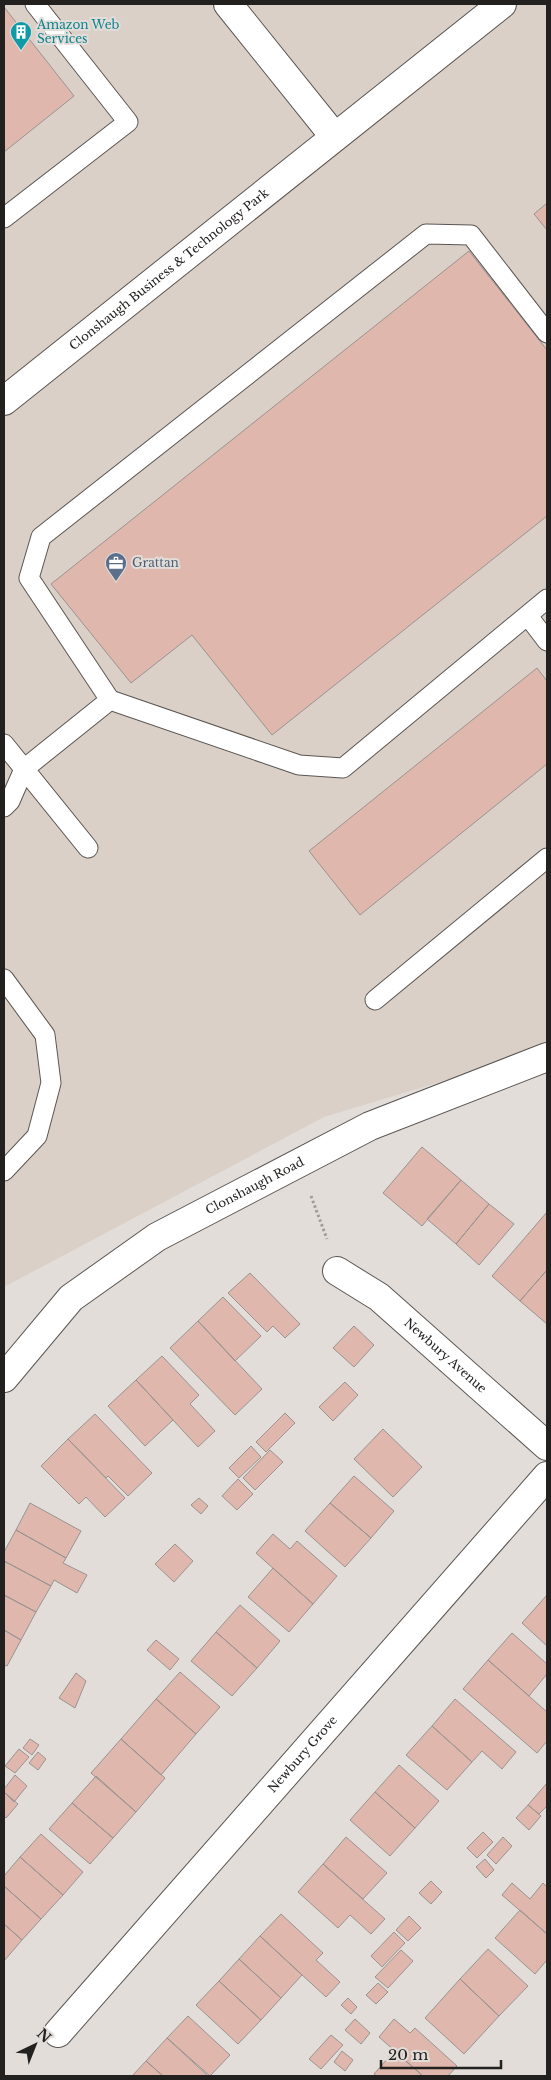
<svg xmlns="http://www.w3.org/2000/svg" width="551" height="2080" font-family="'Libre Baskerville',serif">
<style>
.built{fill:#dbd0c7}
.building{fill:#dfb7ac;stroke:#999391}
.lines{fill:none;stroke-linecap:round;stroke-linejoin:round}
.service-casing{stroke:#5b5653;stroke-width:21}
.minor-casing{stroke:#5b5653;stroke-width:30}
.tertiary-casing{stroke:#5b5653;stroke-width:30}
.path{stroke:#a09c98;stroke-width:3;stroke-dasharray:2.5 2.5;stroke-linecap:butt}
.service{stroke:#fff;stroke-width:19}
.minor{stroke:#fff;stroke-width:28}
.tertiary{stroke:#fff;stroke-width:28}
.labels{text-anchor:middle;stroke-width:4;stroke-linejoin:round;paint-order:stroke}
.culture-label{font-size:12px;fill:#0d838f;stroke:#e2ddd9;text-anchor:start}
.street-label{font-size:12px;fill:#23211f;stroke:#e2ddd9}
.service-label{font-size:12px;fill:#4e5e75;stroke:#e2ddd9;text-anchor:start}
</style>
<rect width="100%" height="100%" fill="#e2ddd9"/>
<path class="built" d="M4,4H547V1050L324,1117L4,1287Z"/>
<path class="building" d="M4,7L74,96L4,152Z
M547,203V230L534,214Z
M469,251L547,350V516L272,735L192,635L131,683L51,584Z
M537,668L547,681V764L360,915L309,851Z
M422,1147L461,1180L422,1226L383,1193Z
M461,1180L489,1204L456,1244L427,1219Z
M489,1204L514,1224L479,1265L456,1244Z
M547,1212V1270L520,1301L492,1276Z
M547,1270V1324L520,1301Z
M250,1273L300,1324L285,1338L273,1326L267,1332L228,1293Z
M223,1297L261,1336L235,1361L198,1321Z
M198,1321L262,1389L235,1415L170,1348Z
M354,1326L374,1345L354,1367L333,1348Z
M162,1356L199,1395L190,1404L215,1431L198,1447L136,1380Z
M136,1380L173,1420L145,1446L108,1406Z
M345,1382L358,1395L333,1421L319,1407Z
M285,1413L295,1423L266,1452L256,1442Z
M95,1414L152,1473L128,1496L108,1476L106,1478L68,1439Z
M383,1429L422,1467L393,1497L354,1459Z
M68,1439L125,1498L105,1517L86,1497L79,1504L41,1466Z
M251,1446L261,1457L239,1478L229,1468Z
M270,1450L283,1462L255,1490L243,1478Z
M354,1476L394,1511L371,1538L330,1503Z
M238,1479L253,1494L237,1510L222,1496Z
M199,1498L208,1506L201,1514L191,1505Z
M30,1503L81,1531L66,1558L16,1530Z
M330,1503L371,1538L345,1567L305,1531Z
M16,1530L66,1558L63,1563L87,1575L77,1593L54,1580L51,1586L4,1561V1552Z
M273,1534L290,1549L297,1541L337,1576L313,1604L256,1553Z
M175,1544L193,1561L174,1582L155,1564Z
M4,1561L51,1586L36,1612L4,1595Z
M273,1568L313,1604L289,1632L248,1597Z
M4,1595L36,1612L21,1640L4,1630Z
M547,1595V1646L522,1623Z
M240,1605L280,1641L257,1668L216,1632Z
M4,1630L21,1640L7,1666L4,1665Z
M216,1632L257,1668L232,1696L191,1661Z
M512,1633L547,1664V1674L529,1696L488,1660Z
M156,1640L179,1659L170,1670L147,1650Z
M488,1660L547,1712V1741L537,1753L463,1689Z
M180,1672L220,1707L196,1734L156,1699Z
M76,1673L86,1681L75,1708L59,1698Z
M156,1699L196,1734L161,1775L121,1739Z
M455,1699L516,1752L502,1769L482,1751L472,1762L432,1726Z
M432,1726L472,1762L447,1790L406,1755Z
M30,1739L39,1745L32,1755L23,1748Z
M121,1739L165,1778L136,1812L91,1773Z
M19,1749L29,1757L15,1773L5,1766Z
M38,1752L46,1759L38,1770L29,1763Z
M399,1765L439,1801L415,1828L375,1792Z
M15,1775L27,1786L14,1802L4,1792V1789Z
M96,1776L136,1812L113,1838L72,1803Z
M547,1783V1806L539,1814L528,1805Z
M4,1792L18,1804L6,1818L4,1816Z
M375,1792L415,1828L390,1856L350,1820Z
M72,1803L113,1838L90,1864L49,1829Z
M528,1805L541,1816L529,1830L516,1818Z
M483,1832L493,1842L477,1858L467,1848Z
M41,1834L83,1872L63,1895L20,1857Z
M346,1837L387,1873L363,1899L323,1864Z
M503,1837L512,1846L496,1864L487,1855Z
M20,1857L63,1895L41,1919L4,1886V1876Z
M485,1859L494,1870L486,1878L476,1867Z
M323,1864L385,1919L371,1934L350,1915L338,1928L298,1892Z
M431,1881L442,1892L431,1904L419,1893Z
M512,1883L530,1899L543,1883L547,1887V1934L502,1895Z
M4,1886L41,1919L22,1940L4,1924Z
M520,1910L547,1934V1960L535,1974L495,1938Z
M281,1914L323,1953L316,1960L340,1982L326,1997L260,1936Z
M409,1916L421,1928L408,1941L396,1930Z
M4,1924L22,1940L4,1961Z
M394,1932L405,1943L382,1967L371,1956Z
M260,1936L302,1975L281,1998L239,1959Z
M488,1949L528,1986L499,2016L460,1979Z
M401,1950L413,1961L388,1988L375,1977Z
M239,1959L281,1998L261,2020L219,1981Z
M460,1979L499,2016L464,2054L425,2018Z
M219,1981L261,2020L238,2044L196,2005Z
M378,1983L388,1992L376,2004L366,1995Z
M348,1998L357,2007L351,2014L341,2005Z
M188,2016L230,2055L210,2076L167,2038Z
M355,2019L370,2033L361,2044L345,2030Z
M394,2019L410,2033L415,2028L457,2066L448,2076H423L379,2037Z
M331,2035L343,2045L321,2069L309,2059Z
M167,2038L208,2076H163L146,2061Z
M342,2051L353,2060L345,2071L334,2062Z
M394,2051L423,2076H377L374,2074Z
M146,2061L163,2076H132Z"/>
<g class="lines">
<g class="service-casing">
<path id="service" d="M4,218L128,122L35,4
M547,333L471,235L426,234L41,537L29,578L110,700L299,765L343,768L547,599
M528,616L547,641
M4,744L88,848
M4,807L10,801L24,769L110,700
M4,979L45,1035L51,1083L37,1136L4,1171
M375,1000L547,858"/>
</g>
<g class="minor-casing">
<g id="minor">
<path d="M228,4L334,136"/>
<path id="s1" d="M4,401L502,4"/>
<path id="s2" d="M337,1271L379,1297L547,1446"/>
<path id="s3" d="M58,2033L547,1476"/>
</g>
</g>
<g class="tertiary-casing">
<g id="tertiary">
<path id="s4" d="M4,1378L71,1298L157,1237L370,1126L547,1057"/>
</g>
</g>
<path class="path" d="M311,1196L327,1239"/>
<use href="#service" class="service"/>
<use href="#minor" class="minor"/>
<use href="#tertiary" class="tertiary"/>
</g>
<defs>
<g id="building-pin" transform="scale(1.125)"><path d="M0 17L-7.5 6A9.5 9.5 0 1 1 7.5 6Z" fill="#0f9aa8" stroke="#e2ddd9"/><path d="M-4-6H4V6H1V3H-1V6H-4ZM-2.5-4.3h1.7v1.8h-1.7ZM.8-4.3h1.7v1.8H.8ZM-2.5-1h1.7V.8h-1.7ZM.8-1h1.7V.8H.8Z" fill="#fff"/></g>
<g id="office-pin" transform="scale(1.125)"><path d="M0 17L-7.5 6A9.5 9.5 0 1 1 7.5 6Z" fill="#5c6f8a" stroke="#e2ddd9"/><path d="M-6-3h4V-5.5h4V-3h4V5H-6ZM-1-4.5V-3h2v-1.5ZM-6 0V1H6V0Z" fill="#fff"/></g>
</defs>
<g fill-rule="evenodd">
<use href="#building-pin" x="21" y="32"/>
<use href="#office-pin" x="116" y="563"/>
</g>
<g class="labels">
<g class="culture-label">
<text x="37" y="29">Amazon Web<tspan x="37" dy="14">Services</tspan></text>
</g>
<g class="street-label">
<text dy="4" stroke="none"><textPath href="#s1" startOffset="211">Clonshaugh Business &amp; Technology Park</textPath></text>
<text dy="4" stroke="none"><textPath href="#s4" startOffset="320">Clonshaugh Road</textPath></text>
<text dy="4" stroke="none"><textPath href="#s2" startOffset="138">Newbury Avenue</textPath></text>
<text dy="4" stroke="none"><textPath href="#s3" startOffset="371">Newbury Grove</textPath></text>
</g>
<g class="service-label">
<text x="132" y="567">Grattan</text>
</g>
</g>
<rect width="551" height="2080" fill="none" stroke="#23211f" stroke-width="10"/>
<g transform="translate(35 2045) rotate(43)" stroke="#e2ddd9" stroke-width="4" paint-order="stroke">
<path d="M0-4L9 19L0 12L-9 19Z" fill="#23211f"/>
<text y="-8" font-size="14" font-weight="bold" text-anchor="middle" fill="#23211f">N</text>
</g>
<path d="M381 2060v8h120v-8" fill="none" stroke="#23211f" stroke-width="2.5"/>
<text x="388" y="2060" font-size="15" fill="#23211f" stroke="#e2ddd9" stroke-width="4" paint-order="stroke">20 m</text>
</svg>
